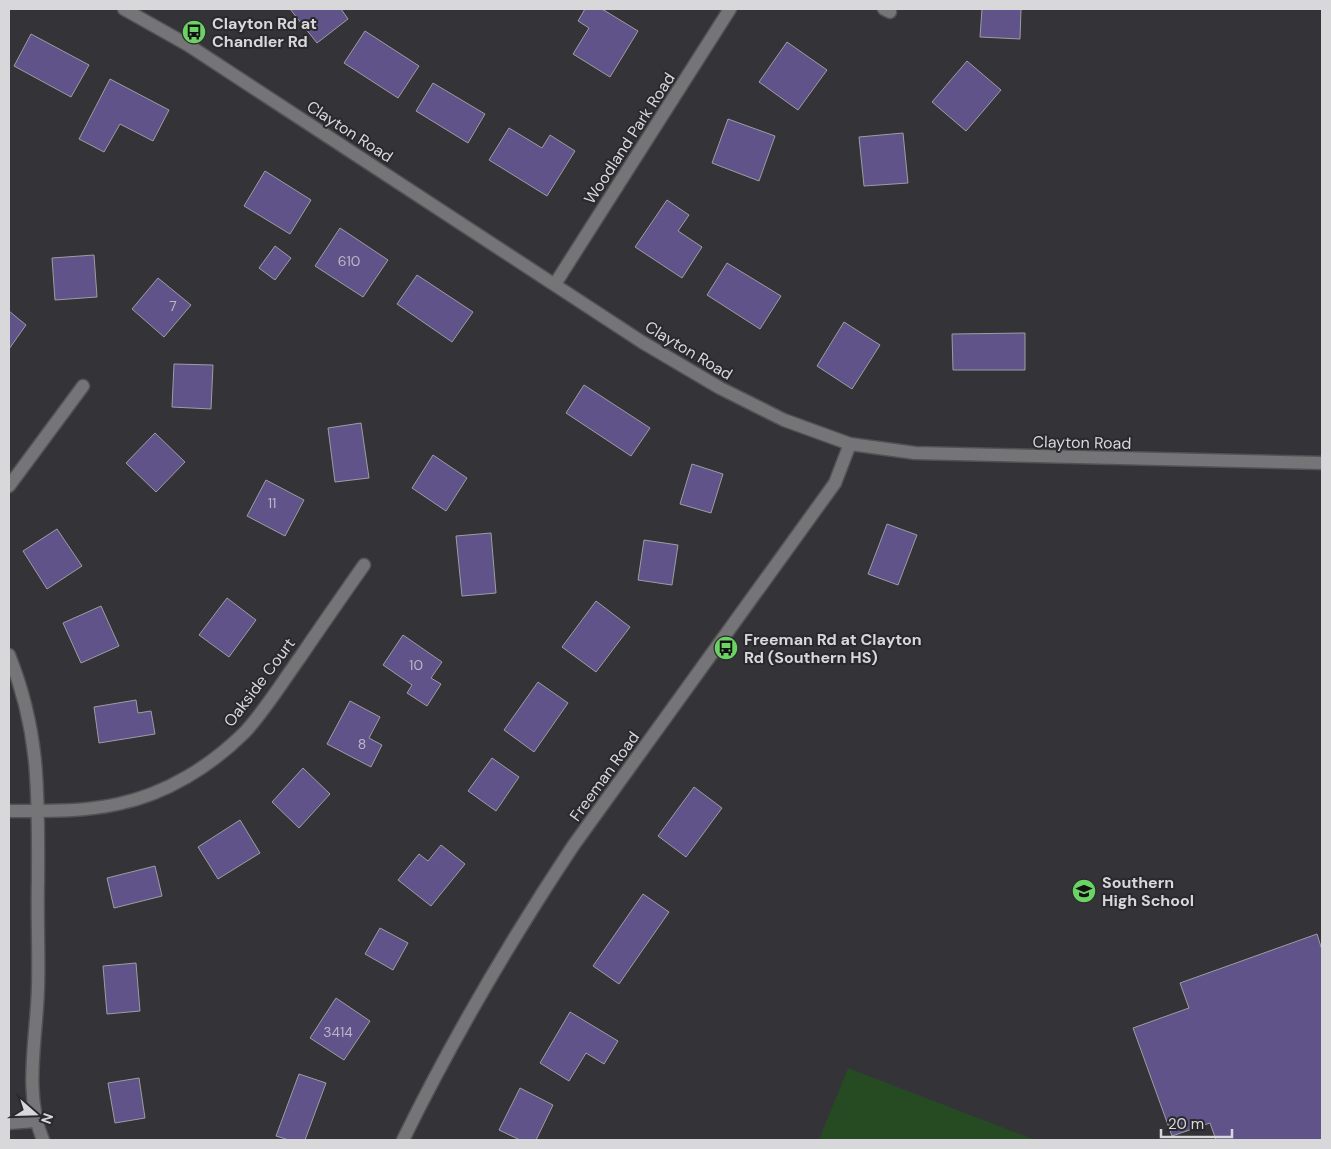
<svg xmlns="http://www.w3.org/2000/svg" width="1331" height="1149" font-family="'DM Sans',sans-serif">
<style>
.green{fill:#264b23}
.building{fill:#605389;stroke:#9e9da2}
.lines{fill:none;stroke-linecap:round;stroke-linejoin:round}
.minor-casing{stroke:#525154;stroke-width:15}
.minor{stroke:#757476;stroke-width:12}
.labels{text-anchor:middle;stroke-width:4;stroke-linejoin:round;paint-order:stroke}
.number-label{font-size:14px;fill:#bab7c6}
.poi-label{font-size:16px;font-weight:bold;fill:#d8d8da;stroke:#2a292d;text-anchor:start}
.street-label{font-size:16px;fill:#d8d8da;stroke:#2a292d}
</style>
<rect width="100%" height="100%" fill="#343337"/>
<path class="green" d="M848,1068L1035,1140H819Z"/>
<path class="building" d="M290,9H341L348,19L317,43Z
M585,9H602L638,31L610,77L573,54L589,28L578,21Z
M982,9H1021L1020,39L980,37Z
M365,31L419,66L398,98L344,63Z
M31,34L89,65L71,97L14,66Z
M787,42L827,70L798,110L759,82Z
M967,61L1001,90L966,131L932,102Z
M110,79L169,110L153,141L120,124L104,152L79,139Z
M433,83L485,114L468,143L416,111Z
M728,119L775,136L759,181L712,163Z
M509,128L542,148L550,135L575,151L547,196L489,160Z
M903,133L908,183L864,186L859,137Z
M265,171L311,200L290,234L244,206Z
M667,200L689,215L678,231L702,247L682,278L635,247Z
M340,228L388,260L363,297L315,266Z
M275,246L291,258L275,280L259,268Z
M94,255L97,297L55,300L52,258Z
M727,263L781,296L760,329L707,295Z
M417,275L473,312L452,342L397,304Z
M158,278L191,305L164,337L132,309Z
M9,311L26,325L9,349Z
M844,322L880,345L852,389L817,366Z
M1025,333V370H953L952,334Z
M174,364L213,365L211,409L172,407Z
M584,385L650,428L631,456L566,413Z
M361,423L369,478L335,482L328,428Z
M155,433L185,462L156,492L126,463Z
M433,455L467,478L446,511L412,488Z
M692,464L723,474L711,513L680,504Z
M266,480L304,500L285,536L247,516Z
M887,524L917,535L898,585L868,574Z
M57,529L82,566L47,589L23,551Z
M491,533L496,593L462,596L456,536Z
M644,540L678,545L672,585L638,580Z
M227,598L256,620L229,657L199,635Z
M596,601L630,627L596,672L562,647Z
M101,606L119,646L81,663L63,623Z
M403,635L442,662L431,678L441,684L427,706L407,693L412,685L383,665Z
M538,682L568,703L534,752L504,730Z
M136,700L138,713L151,711L155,734L99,743L94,707Z
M350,701L380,717L369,738L382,745L371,767L327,744Z
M492,758L519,777L496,811L468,791Z
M303,768L330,794L299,828L272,802Z
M694,787L722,808L686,857L658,836Z
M240,820L260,853L218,879L198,847Z
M441,845L465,864L431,906L398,880L419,854L428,861Z
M155,866L162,896L114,908L107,878Z
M643,894L669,912L619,984L593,966Z
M380,928L408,943L393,970L365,954Z
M1317,934L1322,950V1140H1216L1210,1123L1172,1136L1133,1028L1189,1008L1180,983Z
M136,963L140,1011L107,1014L103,966Z
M336,998L370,1021L344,1060L310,1038Z
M570,1012L618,1041L604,1064L586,1053L569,1081L540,1063Z
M299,1074L326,1083L305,1140H289L276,1136Z
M139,1078L145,1118L115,1123L108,1083Z
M520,1088L553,1105L536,1140H520L499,1130Z"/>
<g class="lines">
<g class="minor-casing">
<path id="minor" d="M124,9L188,45L642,342L720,388L784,420L850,444L915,453L1322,463
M884,9L890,12
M555,284L730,9
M9,486L83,386
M9,655C41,735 38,797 38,881C37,916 39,952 38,987C37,1037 23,1093 43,1140
M9,811C45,811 82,812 118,804C166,794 211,766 245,732C266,709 283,681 301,656C322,625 343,595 364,565
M9,1123L35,1121
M403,1140C453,1038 510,941 573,846L835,483L850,444"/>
</g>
<use href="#minor" class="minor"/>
</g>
<defs>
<g id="bus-disc" transform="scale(1.25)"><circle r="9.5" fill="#6bd363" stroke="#2a292d"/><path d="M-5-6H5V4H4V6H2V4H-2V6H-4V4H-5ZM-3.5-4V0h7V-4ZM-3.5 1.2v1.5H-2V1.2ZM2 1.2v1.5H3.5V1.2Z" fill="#111"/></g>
<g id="school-disc" transform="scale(1.25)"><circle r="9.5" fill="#6bd363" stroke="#2a292d"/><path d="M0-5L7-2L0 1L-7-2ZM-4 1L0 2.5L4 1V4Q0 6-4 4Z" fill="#111"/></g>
</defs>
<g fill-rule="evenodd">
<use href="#bus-disc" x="194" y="32"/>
<use href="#bus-disc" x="726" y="648"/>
<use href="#school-disc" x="1084" y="891"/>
</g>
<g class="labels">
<g class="number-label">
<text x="349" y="266">610</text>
<text x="173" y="311">7</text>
<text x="272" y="508">11</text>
<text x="416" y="670">10</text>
<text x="362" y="749">8</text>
<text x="338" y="1037">3414</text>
</g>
<g class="poi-label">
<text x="212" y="29">Clayton Rd at<tspan x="212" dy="18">Chandler Rd</tspan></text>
<text x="744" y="645">Freeman Rd at Clayton<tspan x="744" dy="18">Rd (Southern HS)</tspan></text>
<text x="1102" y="888">Southern<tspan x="1102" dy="18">High School</tspan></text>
</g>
<g class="street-label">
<text transform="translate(350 131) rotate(33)" y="6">Clayton Road</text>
<text transform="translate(629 138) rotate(-57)" y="6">Woodland Park Road</text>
<text transform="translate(689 350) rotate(31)" y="6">Clayton Road</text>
<text transform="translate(1082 442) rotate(1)" y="6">Clayton Road</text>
<text transform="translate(259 682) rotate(-53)" y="6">Oakside Court</text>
<text transform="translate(604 776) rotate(-54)" y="6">Freeman Road</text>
</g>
</g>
<rect width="1331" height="1149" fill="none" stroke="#d8d8da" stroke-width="20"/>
<g transform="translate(35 1114) rotate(110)" stroke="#2a292d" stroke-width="4" paint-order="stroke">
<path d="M0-4L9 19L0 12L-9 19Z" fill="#d8d8da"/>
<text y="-8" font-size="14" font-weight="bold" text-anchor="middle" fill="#d8d8da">N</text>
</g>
<path d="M1161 1129v8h71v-8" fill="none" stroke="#d8d8da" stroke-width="2.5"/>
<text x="1168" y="1129" font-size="15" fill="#d8d8da" stroke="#2a292d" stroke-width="4" paint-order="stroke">20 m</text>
</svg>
